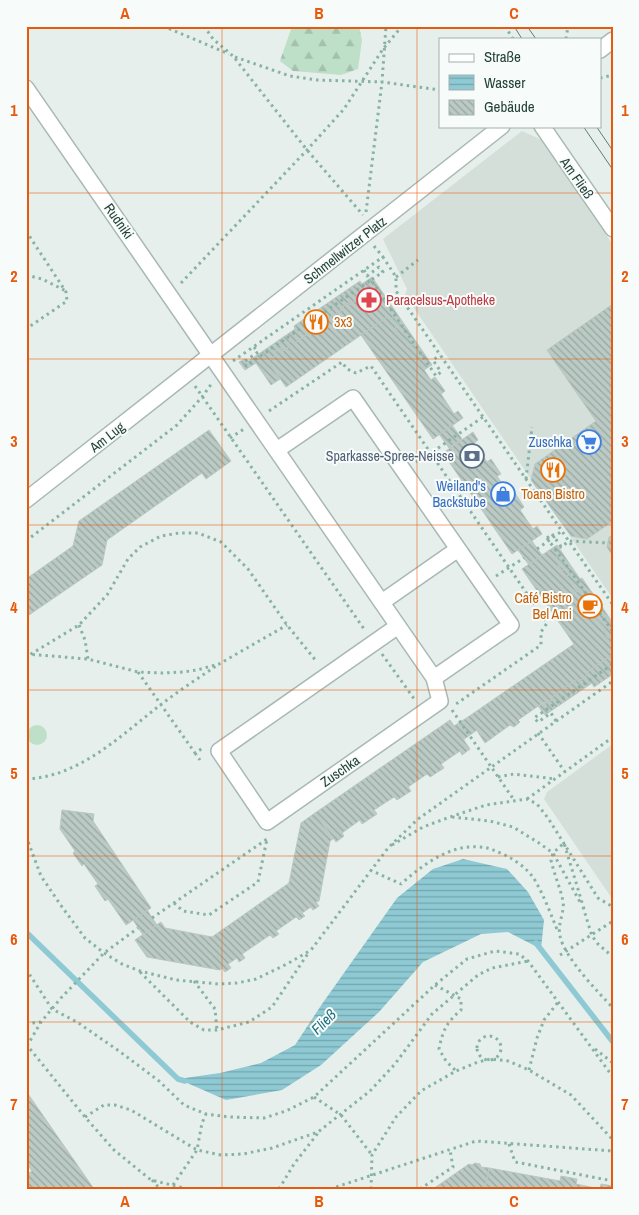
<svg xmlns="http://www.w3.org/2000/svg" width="639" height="1215" font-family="'Archivo Narrow',sans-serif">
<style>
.built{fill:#d4dfda}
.forest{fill:url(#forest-firs)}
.pitch{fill:#bfe0c8}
.water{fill:url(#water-rules)}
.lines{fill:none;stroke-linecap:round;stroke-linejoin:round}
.stream{stroke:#8ec9d4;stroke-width:5.5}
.building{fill:url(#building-back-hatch);stroke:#b8c9c2}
.minor-casing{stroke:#a8b8b2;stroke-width:18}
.tertiary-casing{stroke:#a8b8b2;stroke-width:18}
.path{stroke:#86b3a5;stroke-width:3;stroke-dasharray:2.5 4;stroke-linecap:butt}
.minor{stroke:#fff;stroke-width:15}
.tertiary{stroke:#fff;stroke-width:15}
.tram{stroke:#5f7d75;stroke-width:1}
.path-bridge{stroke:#86b3a5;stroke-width:3;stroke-dasharray:2.5 4;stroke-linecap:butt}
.grid{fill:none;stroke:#e8590c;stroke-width:1;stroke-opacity:0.55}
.labels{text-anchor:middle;stroke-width:4;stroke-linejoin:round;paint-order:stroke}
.street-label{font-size:14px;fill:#24423a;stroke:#f7fbf9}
.health-label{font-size:14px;fill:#be3a42;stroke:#f7fbf9;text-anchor:start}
.food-label{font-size:14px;fill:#c56008;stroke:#f7fbf9;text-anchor:start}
.shop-label{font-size:14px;fill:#366cbe;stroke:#f7fbf9;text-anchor:end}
.service-label{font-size:14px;fill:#4e5e75;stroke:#f7fbf9;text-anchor:end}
.water-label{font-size:15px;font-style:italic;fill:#1c6f80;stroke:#f7fbf9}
.neatline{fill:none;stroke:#e8590c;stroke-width:2}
.grid-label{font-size:16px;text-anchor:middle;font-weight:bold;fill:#e8590c}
</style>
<defs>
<pattern id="forest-firs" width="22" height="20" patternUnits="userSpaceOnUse" patternTransform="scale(1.25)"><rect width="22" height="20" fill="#bfe0c8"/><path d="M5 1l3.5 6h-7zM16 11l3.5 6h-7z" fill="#a4c1ad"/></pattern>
<pattern id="water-rules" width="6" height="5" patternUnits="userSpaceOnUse" patternTransform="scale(1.25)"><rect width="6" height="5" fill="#8ec9d4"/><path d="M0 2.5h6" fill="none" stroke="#74a5ad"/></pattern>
<pattern id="building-back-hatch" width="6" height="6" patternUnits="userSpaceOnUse" patternTransform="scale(1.25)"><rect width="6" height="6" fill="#bbcac4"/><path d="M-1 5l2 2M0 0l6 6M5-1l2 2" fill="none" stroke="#98a6a0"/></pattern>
</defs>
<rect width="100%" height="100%" fill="#e6efeb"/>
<path class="built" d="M522,131L544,141L613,245V599L405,295L407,289L383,239Z
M613,744V900L544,799L547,792Z"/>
<path class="forest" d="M292,26H359L362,40L358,69L341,75L293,71L280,61Z"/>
<path class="pitch" d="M27 735a10 10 0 1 1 20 0a10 10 0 1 1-20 0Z"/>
<path class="water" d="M463,859L507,869L528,892L544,920L541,949L508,932L481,934L423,962L379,1012L321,1065L282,1090L226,1100L178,1079L220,1073L261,1063L295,1045L322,1004L397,898L433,869Z"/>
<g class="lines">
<path class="stream" d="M26,932L178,1079L185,1081
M536,943L613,1042"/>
</g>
<path class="building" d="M372,277L432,365L430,366L424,370L418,361L422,358L413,344L408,347L395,328L399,325L394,317L390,320L369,291L363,295H360L354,299L355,301L350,305L348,303L341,308V311L328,319L326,316L320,320L322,324L316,328L314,325L307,329L310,332L295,343L292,339L287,344L289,347L283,351L281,348L274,352L277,355L268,361L280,379L271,385L256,363L245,370L239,362L245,359L247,362L295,329L294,326L360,281L362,284Z
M369,291L387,317L286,387L268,361L277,355L274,352L281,348L283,351L289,347L287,344L292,339L295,343L310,332L307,329L314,325L316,328L322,324L320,320L326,316L328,319L341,311V308L348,303L350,305L355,301L354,299L360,295H363Z
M613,304V521L587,539L571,536L531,480L535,464L596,421L547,350Z
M387,317L390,320L394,317L399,325L395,328L408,347L413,344L422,358L418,361L431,380L435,377L445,391L441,394L454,414L458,411L463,418L433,439L361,335Z
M452,425L462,439L449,448L439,434Z
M209,430L231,461L206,479L202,473L107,540L102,565L26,617V579L73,546L79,521Z
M473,432L478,440L474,443L487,462L491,459L501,474L497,476L510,496L515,493L524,507L520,510L533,529L537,526L542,534L512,554L443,453Z
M613,535V553L610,552L607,547L609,537Z
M532,541L542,555L529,565L518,550Z
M557,545L580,579L582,578L613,623V639L611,637L608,638L604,631L606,630L589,610L594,608L589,602L585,604L581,598L585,595L581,589L577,592L566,577L570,574L566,568L562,571L558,565L562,562L558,556L553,558L548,551Z
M548,551L553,558L558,556L562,562L558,565L562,571L566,568L570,574L566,577L577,592L581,589L585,595L581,598L585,604L589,602L594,608L589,610L606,630L604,631L608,638L611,637L613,639V654L586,673L587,675L581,680L577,679L552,697L554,699L547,703L544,702L518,720L520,722L514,727L510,725L485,743L468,717L574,644L522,569Z
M613,654V674L594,687L592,683L545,715L538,706L554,699L552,697L577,679L581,680L587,675L586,673Z
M468,717L477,730L463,740L454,726Z
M450,720L470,749L462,755L460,751L441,764L444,768L430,777L427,774L408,787L411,791L397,800L394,797L374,810L377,814L362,824L360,820L342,833L344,836L336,842L315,813Z
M62,810L94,814L93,821L151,908L126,925L108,899L105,901L95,886L98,884L84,864L82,866L73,853L75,851L60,829Z
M315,813L333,839L330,841L319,901L316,902L319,906L313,910L311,907L302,913L305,916L299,920L296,917L276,931L279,934L273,938L270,935L242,954L245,958L239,962L237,958L228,964L231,968L225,972L222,968L220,970L147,957L135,940L161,922L165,928L212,937L289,883L301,823Z
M147,910L157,925L143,935L133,920Z
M26,1091L94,1189H26V1175L32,1171L26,1163Z
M475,1163L480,1164L481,1167L489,1168L485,1189H433L469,1164L472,1165Z
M489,1168L560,1181L561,1176L577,1179L576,1184L600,1189L601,1184L613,1186V1189H485Z"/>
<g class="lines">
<g class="minor-casing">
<path id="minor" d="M26,88L398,626L219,751L267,822L440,701L434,678L511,625L353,398L277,450
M542,126L613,229
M382,602L458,549
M398,626L434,678"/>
</g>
<g class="tertiary-casing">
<path id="tertiary" d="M600,50L613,40
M26,500L502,126"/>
</g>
<path class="path" d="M163,26L229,54
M204,26L213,39L233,56L307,150L363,215
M505,26L513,39
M566,39L568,26
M235,57L290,76L317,80L382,82L440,90
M600,78L613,75
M366,212L382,82L386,26
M26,231L66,292L67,301L26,329
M374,246L383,257
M364,270L367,276L379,267L383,272L371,280
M26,275L42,279L66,291
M396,277L418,260
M181,283L307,150L344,109L383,49L402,26
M254,347L258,352L244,362L246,366L371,280L436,376L441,372L433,360L440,355
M233,361L383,257L396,277V291L613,605
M195,386L364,629
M269,411L342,362L347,369L356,373L371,366L547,623L541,632V645L456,704
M230,438L244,429
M416,462L431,453L483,417
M526,479L532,427
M547,538L552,534
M26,541L177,425L202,397L212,383
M560,545L561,547L569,541L608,543
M537,549L562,531
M555,549L613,632
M496,576L524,558
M79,625L85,640L88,659
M26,654L88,659L138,672L163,673L183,672L197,670L219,664L287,625
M382,654L415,700
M26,659L31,654L79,625L107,595L128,559L140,547L161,536L179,533H198L221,542L248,569L287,625L317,662
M138,672L195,753L203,748
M452,710L514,800
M556,721L551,713L538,722L534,718L613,664
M538,733L565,772
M195,753L200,760
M498,777L514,774L555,779
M26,779C79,777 119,737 159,706C177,692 197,679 216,666
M527,799L613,737
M452,817L490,821L513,827L539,843L553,853L580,902
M26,836L41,876L62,907L85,938L104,953L122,964L140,971L176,980L219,984L237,983L256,979L287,964L311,950L388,848L418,819L613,681
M392,845L423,827L450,817L486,805L527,799L537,804L548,818L598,898L613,907
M370,870L401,884C421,866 450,844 479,847C488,847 496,851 505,855C515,860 525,867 532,876C540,886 553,919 558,932
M174,903L183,911L209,915L258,882L267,839
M583,907L592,936L598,944L613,957
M584,909L564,843L553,853L551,860C554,874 560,887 563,901C565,912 557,924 560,936C564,957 598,992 613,1008
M152,918L267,839
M560,955L613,921
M26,969L52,1009L77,1022L119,1051L159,1081L184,1105L206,1114L229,1117L264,1118L286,1111L314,1097L435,985L467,959L495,951L519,954L528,961L613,1077
M140,972L190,1022L204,1030H217L249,1022L272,1007L309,952
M194,981L215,1009L217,1030
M435,985L461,999V1010C446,1023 443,1030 439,1049L446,1061L456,1071
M26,1024L40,1022
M477 1048a12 12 0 1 1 24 0a12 12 0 1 1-24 0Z
M26,1044L85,1117L114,1150L151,1180L188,1189
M27,1046L41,1022L61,998L104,953L138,928
M595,1049L613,1063
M529,1070L537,1038L544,1020L559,1001
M314,1097L341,1115L372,1155
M85,1117L104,1105H115L131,1110L197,1150L221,1155L243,1154L272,1148L318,1132L370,1091L395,1064L432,1014L478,975L492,968L528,961
M509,1144L515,1162L613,1181
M152,1180L160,1189
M173,1185L197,1150L202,1123L206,1114
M279,1189L294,1164L318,1133
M330,1189L476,1141L613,1151
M371,1189L372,1155L396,1117L421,1091L456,1071L478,1062L491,1059L508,1061L529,1070L571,1095L613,1140
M420,1189L453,1167L450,1150"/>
<use href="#minor" class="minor"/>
<use href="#tertiary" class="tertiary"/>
<path class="tram" d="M514,26L522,39
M527,26L536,39
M583,126L613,170
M596,126L613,151"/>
<path class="path-bridge" d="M552,534L560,545
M547,538L555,549"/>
</g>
<path class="grid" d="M222,26V1189M417,26V1189M26,193H613M26,359H613M26,525H613M26,690H613M26,856H613M26,1022H613"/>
<defs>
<g id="pharmacy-ring" transform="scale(1.25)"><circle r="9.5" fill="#f7fbf9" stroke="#e0444e" stroke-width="1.5"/><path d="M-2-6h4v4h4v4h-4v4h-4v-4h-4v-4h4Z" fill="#e0444e"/></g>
<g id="restaurant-ring" transform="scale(1.25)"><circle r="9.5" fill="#f7fbf9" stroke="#e8710a" stroke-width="1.5"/><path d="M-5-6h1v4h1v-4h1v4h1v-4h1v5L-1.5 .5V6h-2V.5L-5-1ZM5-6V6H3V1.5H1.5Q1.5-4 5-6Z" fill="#e8710a"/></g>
<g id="supermarket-ring" transform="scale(1.25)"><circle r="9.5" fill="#f7fbf9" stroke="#3f7fe0" stroke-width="1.5"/><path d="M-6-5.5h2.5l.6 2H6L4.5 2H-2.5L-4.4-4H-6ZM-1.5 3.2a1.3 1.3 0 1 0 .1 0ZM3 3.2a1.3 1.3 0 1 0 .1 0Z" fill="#3f7fe0"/></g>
<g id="bank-ring" transform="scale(1.25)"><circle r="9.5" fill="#f7fbf9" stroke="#5c6f8a" stroke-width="1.5"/><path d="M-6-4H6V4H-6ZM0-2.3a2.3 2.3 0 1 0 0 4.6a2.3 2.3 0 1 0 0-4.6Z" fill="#5c6f8a"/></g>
<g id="shop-ring" transform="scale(1.25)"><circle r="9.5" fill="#f7fbf9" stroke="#3f7fe0" stroke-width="1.5"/><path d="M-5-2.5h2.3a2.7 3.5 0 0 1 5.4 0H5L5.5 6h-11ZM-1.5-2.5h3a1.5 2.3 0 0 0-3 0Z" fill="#3f7fe0"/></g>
<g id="cafe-ring" transform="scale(1.25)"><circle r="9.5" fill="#f7fbf9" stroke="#e8710a" stroke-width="1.5"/><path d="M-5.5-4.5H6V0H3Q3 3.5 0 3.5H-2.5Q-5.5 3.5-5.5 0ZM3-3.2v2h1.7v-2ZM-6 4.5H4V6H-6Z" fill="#e8710a"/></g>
</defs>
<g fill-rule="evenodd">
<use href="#pharmacy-ring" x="369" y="300"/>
<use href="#restaurant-ring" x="316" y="322"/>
<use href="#supermarket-ring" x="589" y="442"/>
<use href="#bank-ring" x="472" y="456"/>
<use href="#restaurant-ring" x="553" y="470"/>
<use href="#shop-ring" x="503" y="494"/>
<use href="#cafe-ring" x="590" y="606"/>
</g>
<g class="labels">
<g class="street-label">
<text transform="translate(577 178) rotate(55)" y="5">Am Fließ</text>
<text transform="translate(119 221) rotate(55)" y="5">Rudniki</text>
<text transform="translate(345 250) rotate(-38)" y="5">Schmellwitzer Platz</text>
<text transform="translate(107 437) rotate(-38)" y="5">Am Lug</text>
<text transform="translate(340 771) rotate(-35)" y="5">Zuschka</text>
</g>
<g class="health-label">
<text x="386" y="305">Paracelsus-Apotheke</text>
</g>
<g class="food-label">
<text x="334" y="327">3x3</text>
<text x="553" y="499" text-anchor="middle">Toans Bistro</text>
<text x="572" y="603" text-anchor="end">Café Bistro<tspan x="572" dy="16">Bel Ami</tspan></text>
</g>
<g class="shop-label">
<text x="572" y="447">Zuschka</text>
<text x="486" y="491">Weiland's<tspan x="486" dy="16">Backstube</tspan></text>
</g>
<g class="service-label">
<text x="454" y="461">Sparkasse-Spree-Neisse</text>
</g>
<g class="water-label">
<text transform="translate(324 1022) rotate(-45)" y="5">Fließ</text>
</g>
</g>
<rect width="639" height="1215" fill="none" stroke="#f7fbf9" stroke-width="55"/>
<rect x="439" y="38" width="162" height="90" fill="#f7fbf9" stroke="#a3b1ad"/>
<rect x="449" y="54" width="25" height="8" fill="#ffffff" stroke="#a3b1ad"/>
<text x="484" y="62" font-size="15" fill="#24423a">Straße</text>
<rect x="449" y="75" width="25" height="15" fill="url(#water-rules)" stroke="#a3b1ad"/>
<text x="484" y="88" font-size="15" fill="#24423a">Wasser</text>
<rect x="449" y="100" width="25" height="15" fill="url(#building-back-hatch)" stroke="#a3b1ad"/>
<text x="484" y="112" font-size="15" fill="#24423a">Gebäude</text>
<rect x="28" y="28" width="584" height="1160" class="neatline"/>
<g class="grid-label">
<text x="125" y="19">A</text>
<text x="319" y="19">B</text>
<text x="514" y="19">C</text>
<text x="14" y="116">1</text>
<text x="625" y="116">1</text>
<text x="14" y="282">2</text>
<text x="625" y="282">2</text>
<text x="14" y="447">3</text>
<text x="625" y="447">3</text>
<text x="14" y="613">4</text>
<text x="625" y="613">4</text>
<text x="14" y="779">5</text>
<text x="625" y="779">5</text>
<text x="14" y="945">6</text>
<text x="625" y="945">6</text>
<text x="14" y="1110">7</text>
<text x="625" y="1110">7</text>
<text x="125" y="1207">A</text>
<text x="319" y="1207">B</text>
<text x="514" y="1207">C</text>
</g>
</svg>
